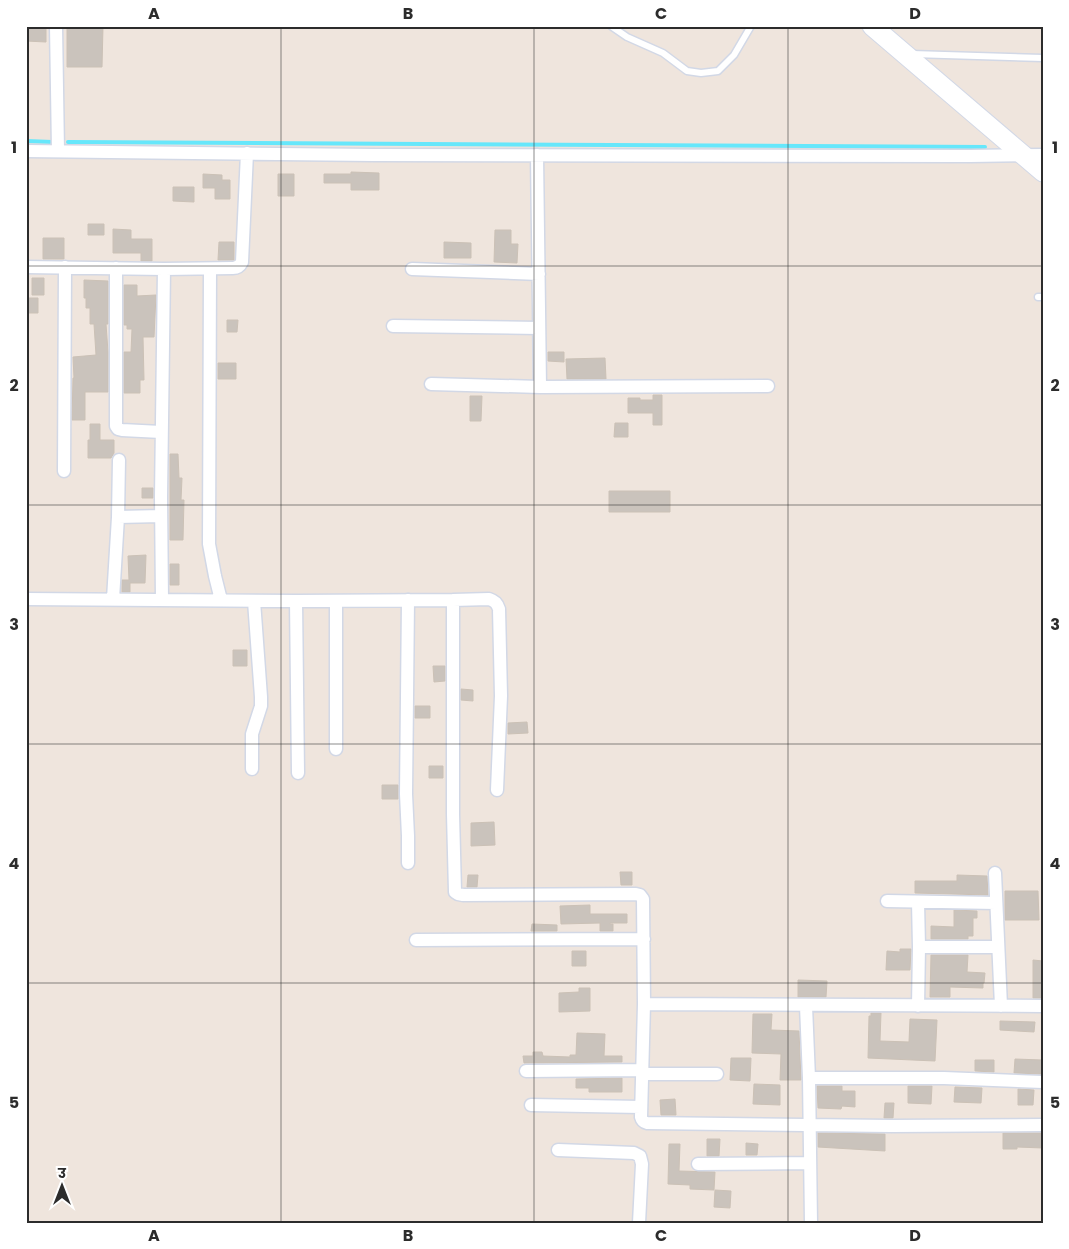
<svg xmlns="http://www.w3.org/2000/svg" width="1069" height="1249" font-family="Poppins,'Noto Sans Devanagari',sans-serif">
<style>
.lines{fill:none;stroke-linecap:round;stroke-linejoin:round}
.stream{stroke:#66e7fb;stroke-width:4}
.building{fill:#cac3bc;stroke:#cbc1b6}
.service-casing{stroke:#d2d8e6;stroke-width:9}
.minor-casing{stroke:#d2d8e6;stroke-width:15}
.secondary-casing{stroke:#d2d8e6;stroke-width:21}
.service{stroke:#fff;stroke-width:6}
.minor{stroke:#fff;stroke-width:12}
.secondary{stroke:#fff;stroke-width:19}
.grid{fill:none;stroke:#2c2c2c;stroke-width:1;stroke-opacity:0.55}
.neatline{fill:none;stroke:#2c2c2c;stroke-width:2}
.grid-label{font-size:16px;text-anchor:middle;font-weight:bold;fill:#2c2c2c}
</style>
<rect width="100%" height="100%" fill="#efe5dd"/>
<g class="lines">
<path class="stream" d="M26,141L52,142
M68,142L985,147"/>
</g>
<path class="building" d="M26,26H46V42L26,41Z
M67,26H103L102,67H67Z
M351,172L379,173V190H351V183H324V174H351Z
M203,174L222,175V180H230V199H215V188H203Z
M278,174H294V196H278Z
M173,187H194V202L173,201Z
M88,224H104V235H88Z
M113,229L131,230V239H152V261H141V253H113Z
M495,230H511V244H518L517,263L494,262Z
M43,238H64V259H43Z
M219,242H234V260H218Z
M444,242L471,243V258H444Z
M32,278H44V295H32Z
M84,280L108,281V324H106L108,352V392H85V420H72L73,378H74L73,357L96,355L94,324H90V308H86V298H84Z
M124,285H137V296L156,295L154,337H143L144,380H140V393H124V352H131L132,329H127V325H124Z
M26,298H38V313H26Z
M227,320H238L237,332H227Z
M548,352H564V362L548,361Z
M605,358L606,379H567L566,359Z
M218,363H236V379H218Z
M653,395H662V425H653V413H628V398H640V400H653Z
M470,396H482L481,421H470Z
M615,423H628V437H614Z
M90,424H100V440H114V453L111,458H88V440H90Z
M170,454H178L179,478H182L181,500H184L183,540H170Z
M142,488H153V498H142Z
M609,491H670V512H609Z
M146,555L145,583H130V592H122V580H129L128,556Z
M170,564H179V585H170Z
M233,650H247V666H233Z
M433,666H445V681L434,682Z
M461,689L473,690V701L461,700Z
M415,706H430V718H415Z
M527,722L528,733L508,734V723Z
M429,766H443V778H429Z
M382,785H398V799H382Z
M494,822L495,845L471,846V823Z
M620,872H632V885H621Z
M468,875H478L477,887H467Z
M957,875L987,876L988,895L915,893V881H957Z
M1005,891H1038L1039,920H1005Z
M590,905V914H627V923H610V924H613V931H600V923L561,924L560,906Z
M954,910L977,911V918H973V936H968V939H931V926L954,927Z
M532,924L557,925V931H531Z
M900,949H911L910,970H886L887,951L900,952Z
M572,951H586V966H572Z
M931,955H968L967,972L985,973L984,983H983V988L950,987V997H930Z
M1033,960L1043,961V998H1033Z
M798,980L827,981L826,997H798Z
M579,988H590V1011L559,1012V993L579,992Z
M871,1013H881L880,1041L909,1042L910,1019L937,1020L935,1061L868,1058L869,1016H871Z
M753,1014H772L771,1030L799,1031L801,1080H780L781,1054L752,1053Z
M1000,1021L1035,1022L1034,1032L1000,1030Z
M577,1033L605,1034L604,1056H622V1062L524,1063L523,1056H533V1052H542L543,1056L570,1057V1055H576Z
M731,1058H751L750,1081L730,1080Z
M1015,1059L1042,1060L1041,1074L1014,1073Z
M975,1060H994V1072L975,1071Z
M622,1078V1092H589V1088H576V1079Z
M754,1084L780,1085V1105L753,1104Z
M817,1086H842V1091H855V1107L842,1106L841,1109L818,1108Z
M908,1086H932L931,1104L908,1103Z
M955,1087L982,1088L981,1103L954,1102Z
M1018,1089L1034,1090L1033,1105H1018Z
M675,1099L676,1115H661L660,1100Z
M885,1103H894L893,1118H884Z
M818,1133L885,1134V1151L818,1147Z
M1003,1133H1043V1148L1017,1147V1149H1003Z
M707,1139H720L719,1156H707Z
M746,1143L758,1144L757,1155H746Z
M669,1144H680L679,1171L715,1172L714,1190L690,1189V1185L668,1184Z
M715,1190L731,1191L730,1208L714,1207Z"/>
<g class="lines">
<g class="service-casing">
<path id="service" d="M611,26L627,37L663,53L687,71L701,73L718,71L734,55L751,26
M912,54L1043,58
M1038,297H1043"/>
</g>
<g class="minor-casing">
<path id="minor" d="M56,26L58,151
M26,151L373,155L970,156L1043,155
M537,155L540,387L768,386
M26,267L164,269L161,497L162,600
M116,268V426L118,429L122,430L161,432
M164,269L233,268C237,268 240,266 242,262L247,153
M210,269L209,544L215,576L221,600
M412,269L539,274
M393,326L539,328
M431,384L540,387
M64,471L65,267
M118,517L161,516
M26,599L296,601L453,600V814L455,892L458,894L463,895L636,894L640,895L643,899L644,1004L641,1117C642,1121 643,1122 647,1123L891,1126L1043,1125
M113,599L118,517L119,460
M453,600L489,599C495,601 497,603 499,609L501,696L497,790
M296,601L298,773
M336,601V749
M252,769V734L261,706V697L254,601
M408,863V836L406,794L408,600
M995,873L1001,1006
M887,901L996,903
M918,902L919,947L918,1006
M416,940L644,939
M919,947H998
M644,1004L1043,1006
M806,1006L809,1078L811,1223
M526,1071L643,1070
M642,1074H717
M809,1078H944L1043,1082
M531,1105L641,1107
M558,1150L634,1153L640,1156L642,1164L639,1223
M698,1164L810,1163"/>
</g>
<g class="secondary-casing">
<path id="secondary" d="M872,26L1043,172"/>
</g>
<use href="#service" class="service"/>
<use href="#minor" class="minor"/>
<use href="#secondary" class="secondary"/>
</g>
<path class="grid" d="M281,26V1223M534,26V1223M788,26V1223M26,266H1043M26,505H1043M26,744H1043M26,983H1043"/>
<rect width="1069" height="1249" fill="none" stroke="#ffffff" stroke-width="55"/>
<g transform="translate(62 1186)" stroke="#ffffff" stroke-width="4" paint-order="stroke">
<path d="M0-4L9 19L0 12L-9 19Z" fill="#2c2c2c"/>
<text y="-8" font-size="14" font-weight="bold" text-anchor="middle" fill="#2c2c2c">उ</text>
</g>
<rect x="28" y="28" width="1014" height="1194" class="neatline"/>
<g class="grid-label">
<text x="154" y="19">A</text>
<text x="408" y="19">B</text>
<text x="661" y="19">C</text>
<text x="915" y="19">D</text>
<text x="14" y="153">1</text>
<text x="1055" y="153">1</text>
<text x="14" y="391">2</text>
<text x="1055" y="391">2</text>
<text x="14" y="630">3</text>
<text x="1055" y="630">3</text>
<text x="14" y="869">4</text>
<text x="1055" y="869">4</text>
<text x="14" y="1108">5</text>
<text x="1055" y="1108">5</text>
<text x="154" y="1241">A</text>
<text x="408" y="1241">B</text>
<text x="661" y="1241">C</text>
<text x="915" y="1241">D</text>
</g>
</svg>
